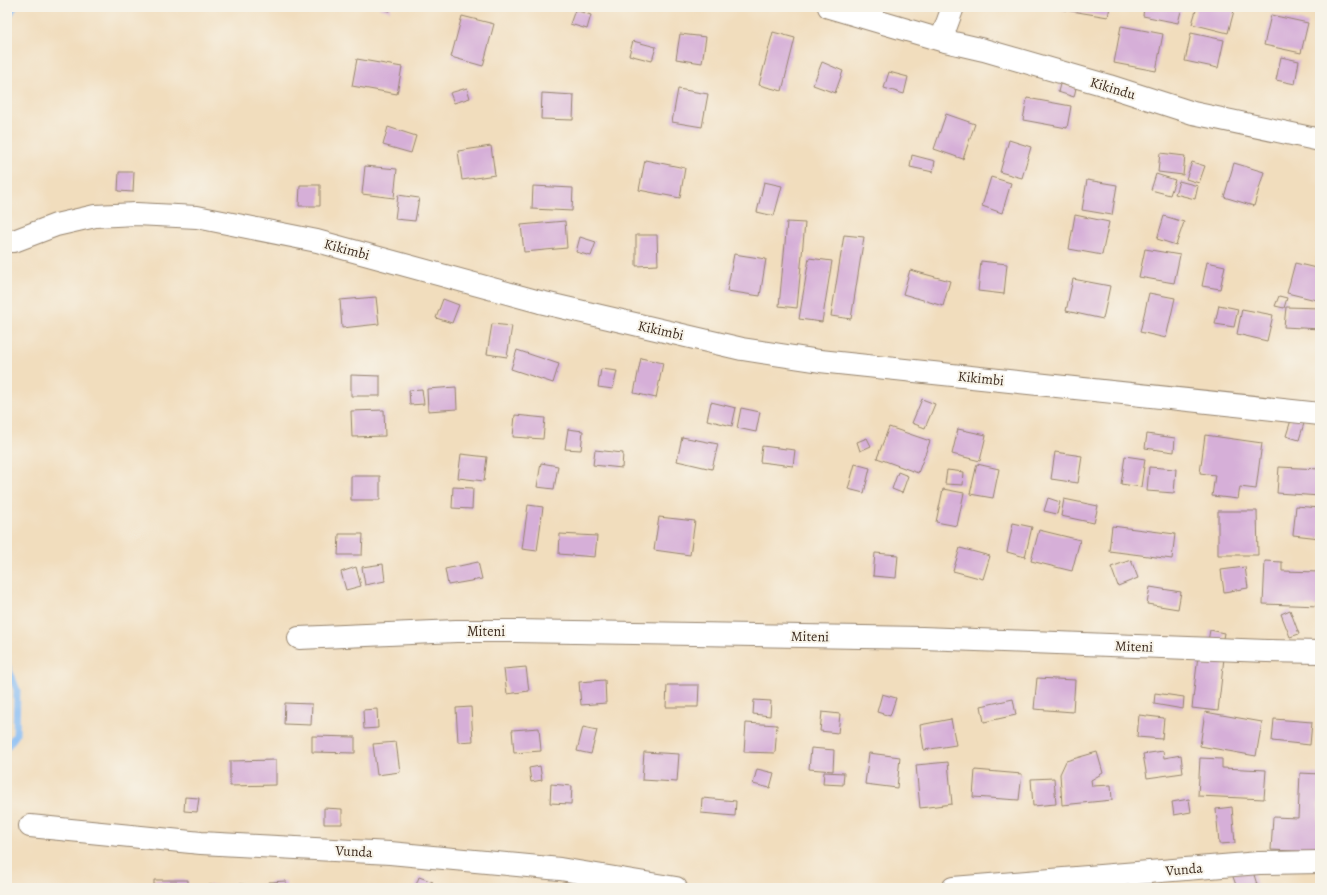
<svg xmlns="http://www.w3.org/2000/svg" width="1327" height="895" font-family="Alegreya,serif">
<style>
.lines{fill:none;stroke-linecap:round;stroke-linejoin:round}
.stream{stroke:#85bcf5;stroke-width:7}
.building{fill:#d6afd8}
.minor-casing{stroke:#96846e;stroke-width:24}
.minor{stroke:#fff;stroke-width:22}
.labels{text-anchor:middle;stroke-width:4;stroke-linejoin:round;paint-order:stroke}
.street-label{font-size:14px;fill:#3b2a1e;stroke:#f7f3e8}
</style>
<rect width="100%" height="100%" fill="#f7f3e8"/>
<filter id="ink" filterUnits="userSpaceOnUse"><feTurbulence type="fractalNoise" baseFrequency=".025" numOctaves="2"/><feDisplacementMap in="SourceGraphic" scale="8" xChannelSelector="R" yChannelSelector="G"/><feConvolveMatrix kernelMatrix="1 2 1 2 8 2 1 2 1" color-interpolation-filters="sRGB"/></filter>
<filter id="wash" filterUnits="userSpaceOnUse"><feTurbulence type="fractalNoise" baseFrequency=".012" numOctaves="4" result="noise"/><feDisplacementMap in="SourceGraphic" scale="16" xChannelSelector="R" yChannelSelector="G"/><feGaussianBlur stdDeviation="0.9" result="paint"/><feColorMatrix in="noise" values="0 0 0 0 0 0 0 0 0 0 0 0 0 0 0 0 0 1.4 0 .05"/><feComposite in="paint" operator="in"/></filter>
<g filter="url(#wash)">
<rect width="100%" height="100%" fill="#f1ddbd"/>
<g class="lines">
<path class="stream" d="M7,19L14,7
M7,665L17,690L16,735L7,747"/>
</g>
<g id="blocks">
<path class="building" d="M379,7H391L390,11L379,8Z
M1059,7H1110L1108,17L1059,9Z
M1144,7H1182L1178,23L1143,16Z
M1197,7H1235L1228,33L1192,24Z
M575,10L591,15L587,29L570,24Z
M1271,15L1308,23L1301,53L1264,45Z
M462,16L494,24L483,66L451,57Z
M1121,26L1163,34L1156,71L1114,63Z
M773,32L795,38L782,91L759,85Z
M1191,33L1224,40L1218,68L1185,61Z
M680,34L706,37L702,63L676,59Z
M633,41L656,47L652,61L629,55Z
M1281,57L1299,61L1295,84L1276,80Z
M357,59L402,67L397,94L352,86Z
M822,62L843,71L835,93L813,85Z
M889,72L908,77L904,94L884,88Z
M1060,84L1076,88L1074,97L1058,92Z
M467,88L470,98L454,103L450,93Z
M678,89L708,94L702,127L672,122Z
M542,93L574,95L573,120L541,119Z
M1027,98L1071,106L1067,128L1023,120Z
M946,114L975,124L963,159L934,149Z
M388,127L416,136L411,153L383,145Z
M1009,140L1031,147L1022,178L1000,172Z
M491,146L495,175L462,180L458,151Z
M1160,153L1185,156L1183,175L1158,172Z
M912,155L935,161L933,172L910,167Z
M645,160L685,168L680,198L639,190Z
M1192,162L1205,166L1199,183L1186,179Z
M1234,163L1264,172L1254,206L1224,197Z
M365,166L397,169L394,198L362,194Z
M119,172H134L133,192L118,191Z
M1156,174L1175,180L1170,195L1151,190Z
M991,177L1011,183L1002,213L982,206Z
M1087,180L1117,185L1112,215L1082,210Z
M1179,181L1198,186L1195,199L1175,194Z
M764,182L782,186L774,216L757,212Z
M300,185H320V206H299Z
M533,186L573,188L572,211L532,209Z
M398,195L419,198L415,221L395,219Z
M1075,215L1109,222L1102,255L1069,249Z
M1164,216L1184,222L1176,245L1157,239Z
M565,221L567,248L524,252L521,225Z
M787,222L805,223L797,308L779,306Z
M636,235H657L658,265L636,266Z
M844,235L864,237L851,319L831,316Z
M580,237L596,242L591,256L576,252Z
M1145,249L1180,255L1174,283L1139,277Z
M734,254L766,259L760,296L727,291Z
M809,258L832,261L822,322L799,319Z
M981,261L1007,264L1004,294L978,291Z
M1207,262L1225,266L1220,289L1202,286Z
M1295,263L1320,269V301L1287,293Z
M910,270L950,281L943,306L903,294Z
M1073,279L1110,286L1103,319L1066,311Z
M1149,293L1175,298L1166,338L1140,332Z
M1279,296L1287,298L1284,308L1275,306Z
M376,297L379,324L342,328L340,300Z
M443,299L459,305L452,323L436,318Z
M1219,305L1238,309L1234,327L1215,324Z
M1286,307L1320,308V329L1284,327Z
M1242,309L1273,315L1267,341L1237,334Z
M492,324L512,326L507,357L487,354Z
M517,350L559,364L553,383L511,369Z
M641,358L663,363L656,398L634,393Z
M601,369L617,371L613,389L598,387Z
M351,375L380,376V396H351Z
M456,387L457,409L428,411L427,389Z
M422,389L424,404L410,405L409,390Z
M922,399L935,404L925,428L912,423Z
M711,402L736,408L732,426L707,420Z
M741,408L760,412L756,432L737,428Z
M384,410L385,436L352,437L351,411Z
M515,415L545,418L543,439L513,437Z
M1292,417L1305,420L1299,440L1286,436Z
M889,427L930,441L918,473L877,458Z
M568,429L583,431L581,450L565,449Z
M958,429L986,435L980,461L952,454Z
M1147,434L1175,438L1174,452L1145,448Z
M1205,435L1262,443L1256,489L1240,487L1238,499L1212,496L1215,475L1200,473Z
M682,437L718,444L712,469L677,461Z
M867,438L871,446L860,451L857,442Z
M762,446L795,450L793,466L760,462Z
M595,450L623,453L622,468L593,465Z
M1055,452L1082,456L1078,483L1051,479Z
M461,454L487,457L484,481L458,478Z
M1125,456L1145,459L1141,487L1121,484Z
M541,463L558,466L554,489L537,487Z
M855,464L870,468L864,493L848,489Z
M977,464L999,469L993,498L970,494Z
M1149,467L1176,469L1174,493L1147,491Z
M1279,467L1320,469V496L1277,493Z
M947,470L964,472L963,485L945,484Z
M898,472L908,476L902,493L892,489Z
M351,476H380V500H351Z
M453,487L473,488L472,509L452,508Z
M943,489L964,493L957,526L936,522Z
M1048,498L1060,502L1057,514L1044,511Z
M1064,499L1098,506L1094,523L1061,516Z
M528,505L543,507L537,551L522,549Z
M1296,506L1320,508V538L1293,535Z
M1218,511H1257L1258,555H1218Z
M659,517L695,521L690,555L654,550Z
M1013,523L1032,527L1025,557L1007,552Z
M1112,526L1175,534L1172,559L1109,551Z
M1039,530L1080,540L1072,571L1031,561Z
M339,534H363L362,555H338Z
M560,534L597,536L595,557L559,554Z
M960,548L990,556L983,579L953,571Z
M875,553L898,555L896,578L873,576Z
M1131,560L1138,578L1118,586L1111,567Z
M1265,561L1282,562V571L1320,572V606L1263,604Z
M478,562L482,579L448,585L445,569Z
M383,564L385,581L365,585L362,567Z
M356,567L361,586L346,590L341,572Z
M1245,567L1248,588L1224,592L1221,570Z
M1150,587L1181,592L1178,609L1147,604Z
M1290,610L1299,634L1290,637L1281,614Z
M1210,630L1224,633L1222,644L1208,641Z
M1198,655L1224,658L1218,711L1192,708Z
M526,667L529,691L507,694L504,669Z
M1037,678L1075,680L1073,712L1034,709Z
M605,680L606,703L581,705L579,682Z
M667,685H699L698,707H666Z
M1155,693L1184,697L1183,709L1154,704Z
M882,694L896,698L890,716L877,712Z
M1013,699L1016,715L984,722L981,706Z
M754,700L771,701L770,716L753,714Z
M285,703L312,704L311,725L284,724Z
M471,707L473,741L458,742L456,708Z
M377,709L378,728L364,729L363,710Z
M822,712L840,714L838,733L820,731Z
M1205,712L1262,722L1256,756L1200,746Z
M1139,715L1164,718L1162,739L1137,737Z
M951,719L956,745L924,750L920,725Z
M1274,719L1312,722L1310,745L1272,741Z
M746,723L777,725L775,753L744,752Z
M583,727L597,730L591,754L577,751Z
M539,728L541,751L514,753L512,730Z
M312,736L355,737V753L312,752Z
M396,742L400,772L377,775L373,744Z
M811,748L834,750L833,771L809,769Z
M1163,751L1164,758L1181,755L1183,773L1147,778L1143,754Z
M644,752L679,754L677,782L642,780Z
M1097,752L1103,773L1091,780L1092,786L1111,785L1112,800L1062,805L1060,774L1066,761Z
M869,753L900,757L897,788L865,784Z
M1200,758L1222,759V768L1266,770L1264,799L1198,796Z
M276,760V785L230,786V761Z
M948,762L952,804L920,808L916,765Z
M540,766L542,780L531,782L529,768Z
M757,769L774,773L770,788L753,784Z
M975,770L1022,774L1019,800L973,797Z
M824,772L844,773L843,785L823,784Z
M1300,773L1320,774L1317,852L1271,850L1273,817L1298,818Z
M1054,778L1056,804L1033,806L1031,779Z
M551,784L572,786L571,804L550,803Z
M185,797L199,798L197,812L184,811Z
M702,798L736,801L735,816L701,813Z
M1189,799L1191,812L1174,815L1172,802Z
M1232,807L1235,843L1219,844L1216,809Z
M324,808L342,809V824H324Z
M1252,868L1258,888H1237L1232,874Z
M419,877L433,882L430,888H415Z
M154,880H188V888H154Z
M286,881V888H269V882Z
M239,884L264,886V888H239Z
M209,885L225,886L224,888H209Z"/>
</g>
</g>
<g filter="url(#ink)">
<use href="#blocks" fill-opacity="0" stroke="#96846e" stroke-width="1"/>
<g class="lines">
<g class="minor-casing">
<path id="minor" d="M829,7L941,40
M953,7L941,40L984,50L1109,86L1193,113L1320,140
M7,241H14L56,225L95,216L136,214L197,217L317,241L540,302L742,349L820,361L1320,414
M299,638L456,631H515L922,638L1267,651L1320,652
M30,826L201,843L390,853L560,869L676,888
M953,888L1259,863L1320,862"/>
</g>
<use href="#minor" class="minor"/>
</g>
</g>
<g class="labels">
<g class="street-label">
<text transform="translate(1113 88) rotate(17)" y="5">Kikindu</text>
<text transform="translate(347 249) rotate(15)" y="5">Kikimbi</text>
<text transform="translate(661 330) rotate(13)" y="5">Kikimbi</text>
<text transform="translate(981 378) rotate(6)" y="5">Kikimbi</text>
<text x="486" y="636">Miteni</text>
<text transform="translate(810 636) rotate(1)" y="5">Miteni</text>
<text transform="translate(1134 646) rotate(2)" y="5">Miteni</text>
<text transform="translate(354 851) rotate(3)" y="5">Vunda</text>
<text transform="translate(1184 869) rotate(-5)" y="5">Vunda</text>
</g>
</g>
<rect width="1327" height="895" fill="none" stroke="#f7f3e8" stroke-width="24"/>
</svg>
